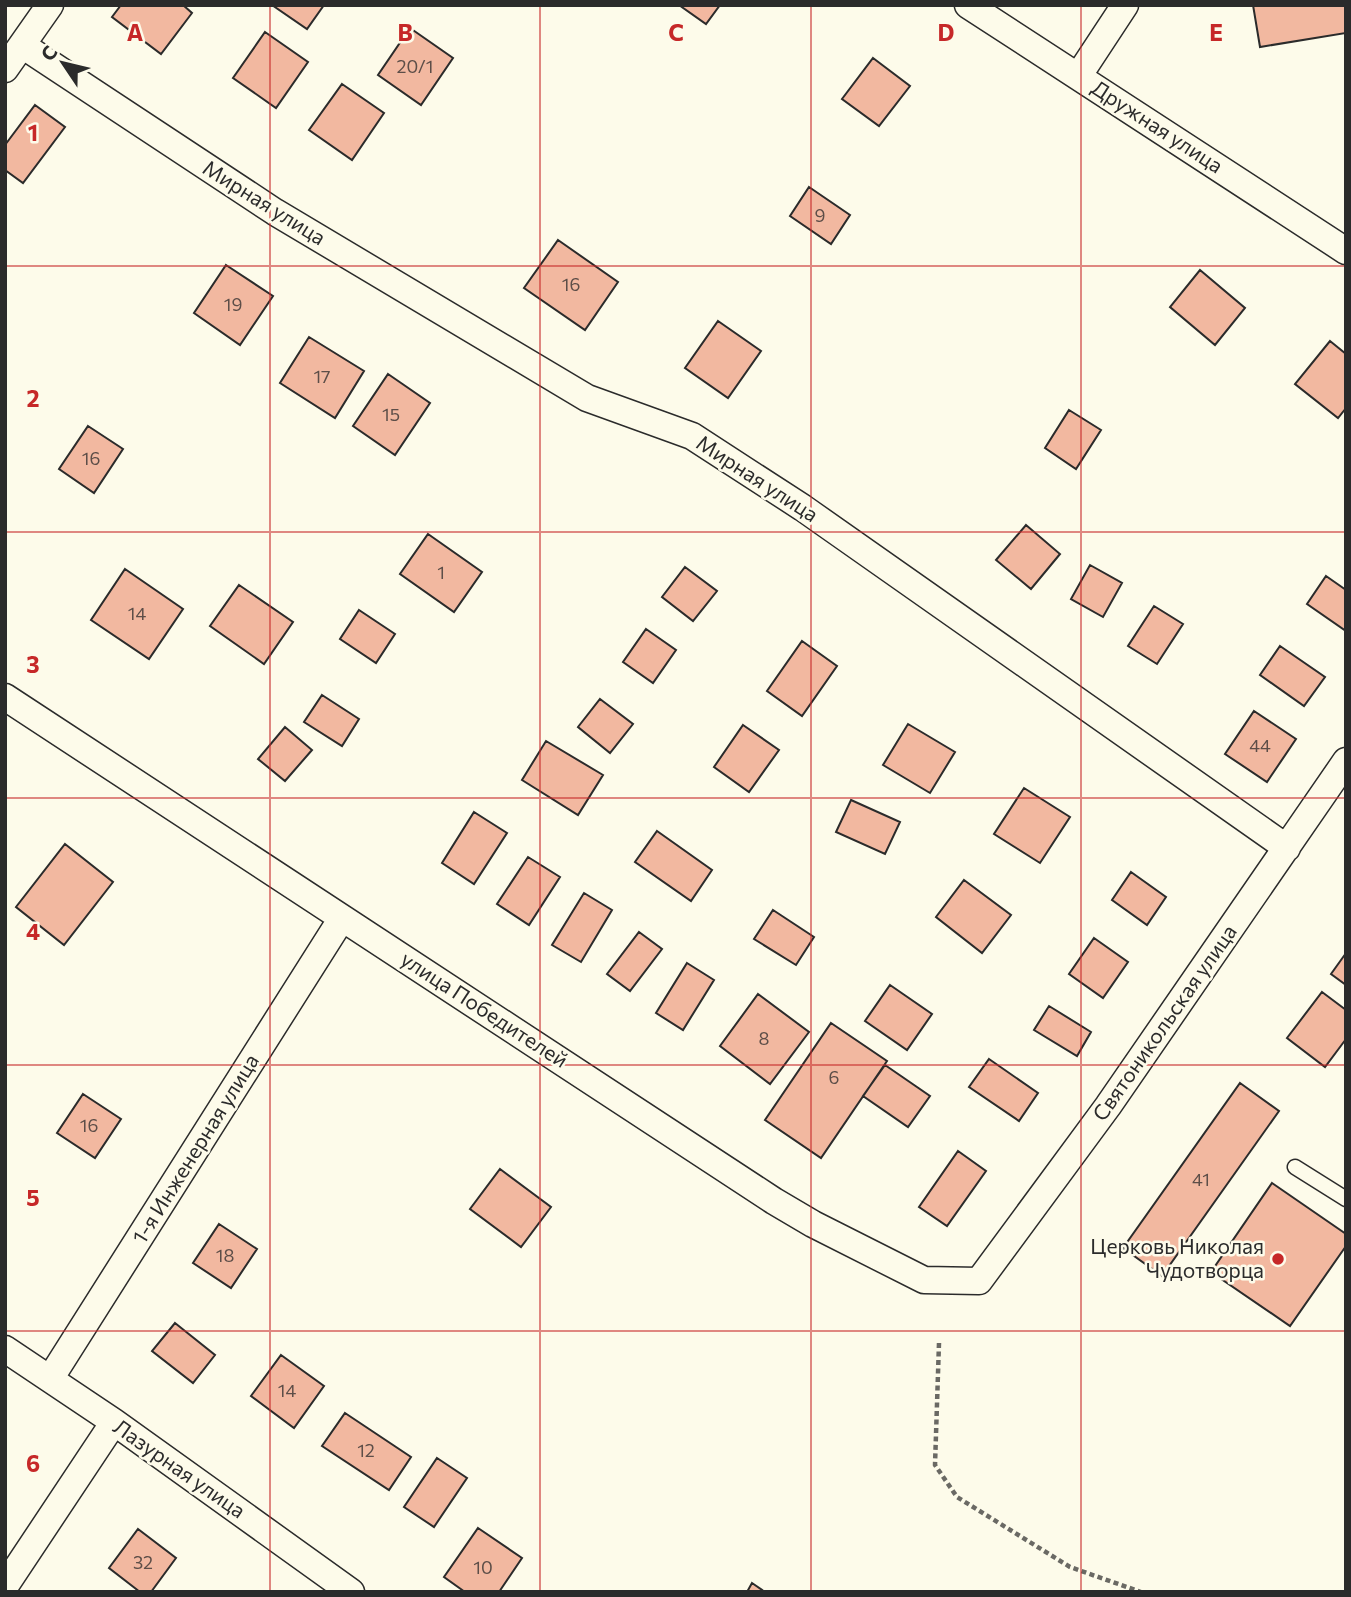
<svg xmlns="http://www.w3.org/2000/svg" width="1351" height="1597" font-family="Commissioner,sans-serif">
<style>
.building{fill:#f2b8a0;stroke:#2b2b2b;stroke-width:2}
.lines{fill:none;stroke-linecap:round;stroke-linejoin:round}
.service-casing{stroke:#2b2b2b;stroke-width:17}
.minor-casing{stroke:#2b2b2b;stroke-width:29}
.path{stroke:#6a6964;stroke-width:4.5;stroke-dasharray:5 3.5;stroke-linecap:butt}
.service{stroke:#fdfbea;stroke-width:14}
.minor{stroke:#fdfbea;stroke-width:26}
.grid{fill:none;stroke:#c62828;stroke-width:2;stroke-opacity:0.55}
.poi-dot{fill:#c62828;stroke:#fdfbea;stroke-width:2.5}
.labels{text-anchor:middle;stroke-width:5;stroke-linejoin:round;paint-order:stroke}
.number-label{font-size:18px;fill:#5d4e48}
.street-label{font-size:21px;fill:#2b2b2b;stroke:#fdfbea}
.poi-label{font-size:21px;fill:#2b2b2b;stroke:#fdfbea;text-anchor:end}
.grid-label{font-size:23px;text-anchor:middle;font-weight:bold;fill:#c62828;stroke:#fdfbea;stroke-width:5;stroke-linejoin:round;paint-order:stroke}
</style>
<rect width="100%" height="100%" fill="#fdfbea"/>
<path class="building" d="M121,5H183L192,13L161,54L112,17Z
M272,5H324L307,29Z
M679,5H720L706,24Z
M1253,5H1346V33L1260,47Z
M410,28L453,58L421,105L378,75Z
M265,32L308,62L276,108L233,78Z
M873,58L910,86L879,126L842,99Z
M342,84L384,113L352,160L309,130Z
M35,105L65,127L23,183L5,170V145Z
M809,187L850,215L831,244L790,216Z
M558,240L618,282L585,330L524,288Z
M226,265L273,296L240,345L194,313Z
M1200,270L1245,308L1215,345L1170,307Z
M718,321L761,351L728,398L685,368Z
M309,337L364,371L335,418L280,383Z
M1330,341L1346,354V408L1338,418L1295,384Z
M388,374L430,403L395,455L353,426Z
M1069,410L1101,430L1076,469L1045,448Z
M88,426L123,449L94,493L59,469Z
M1026,525L1060,554L1031,589L996,560Z
M428,534L482,572L454,612L400,574Z
M1090,565L1122,583L1103,617L1071,599Z
M685,567L717,591L693,621L662,597Z
M125,569L183,609L149,659L91,620Z
M1326,576L1346,590V631L1307,604Z
M239,585L293,622L264,664L210,626Z
M1154,606L1183,624L1157,664L1128,646Z
M359,610L395,634L376,663L340,639Z
M646,629L676,650L653,683L623,662Z
M802,641L837,666L802,716L767,691Z
M1280,646L1325,677L1304,706L1260,675Z
M322,695L359,719L342,746L304,722Z
M600,699L633,724L610,753L578,727Z
M1254,711L1296,739L1267,782L1225,754Z
M908,724L955,752L930,793L883,765Z
M743,725L779,750L749,792L714,767Z
M285,727L312,750L285,781L258,759Z
M546,741L603,775L578,815L522,780Z
M1024,788L1070,817L1040,863L994,834Z
M851,800L900,822L885,854L836,832Z
M474,812L507,833L474,884L442,863Z
M657,831L712,870L691,901L635,862Z
M65,844L113,882L64,945L16,907Z
M528,857L560,877L529,925L497,904Z
M1131,872L1166,897L1147,925L1112,900Z
M964,880L1011,915L982,953L936,917Z
M584,893L612,910L581,962L552,945Z
M773,910L814,937L796,965L754,939Z
M639,932L662,949L630,991L607,974Z
M1094,938L1128,962L1103,998L1069,974Z
M1346,953V985L1331,974Z
M687,963L714,980L683,1030L656,1013Z
M890,985L932,1014L907,1050L865,1021Z
M1322,992L1346,1010V1039L1325,1067L1287,1038Z
M758,994L809,1032L770,1084L720,1046Z
M1049,1006L1091,1032L1077,1056L1034,1030Z
M831,1023L887,1061L821,1158L765,1120Z
M989,1059L1038,1093L1019,1121L969,1087Z
M885,1065L930,1096L908,1127L863,1096Z
M1240,1083L1279,1111L1162,1276L1123,1248Z
M83,1094L121,1119L95,1158L57,1133Z
M958,1151L986,1171L947,1226L919,1207Z
M500,1169L551,1207L521,1247L470,1209Z
M1272,1183L1346,1234V1246L1290,1326L1211,1272Z
M219,1224L257,1249L231,1288L193,1263Z
M175,1323L215,1355L193,1383L152,1351Z
M281,1355L324,1386L294,1428L251,1396Z
M345,1413L411,1457L389,1490L322,1446Z
M437,1458L467,1478L434,1527L404,1507Z
M478,1528L522,1558L499,1592H465L444,1577Z
M138,1529L176,1558L151,1592H140L109,1568Z
M752,1583L765,1592H747Z"/>
<g class="lines">
<g class="service-casing">
<path id="service" d="M1295,1167L1346,1199"/>
</g>
<g class="minor-casing">
<path id="minor" d="M968,5L1346,251
M22,45L275,212L587,398L692,436L803,508L1287,848
M5,69L50,5
M1079,75L1125,5
M5,697L774,1201L813,1224L924,1280L979,1281L1108,1106L1346,761
M5,1349L114,1422L351,1592
M50,1379L342,918
M5,1586L114,1422"/>
</g>
<path class="path" d="M939,1343L935,1465L957,1497L1070,1567L1141,1592"/>
<use href="#service" class="service"/>
<use href="#minor" class="minor"/>
</g>
<path class="grid" d="M270,5V1592M540,5V1592M811,5V1592M1081,5V1592M5,266H1346M5,532H1346M5,798H1346M5,1065H1346M5,1331H1346"/>
<circle class="poi-dot" cx="1278" cy="1259" r="7"/>
<g class="labels">
<g class="number-label">
<text x="415" y="73">20/1</text>
<text x="820" y="222">9</text>
<text x="571" y="291">16</text>
<text x="233" y="311">19</text>
<text x="322" y="383">17</text>
<text x="391" y="421">15</text>
<text x="91" y="465">16</text>
<text x="441" y="579">1</text>
<text x="137" y="620">14</text>
<text x="1260" y="752">44</text>
<text x="764" y="1045">8</text>
<text x="834" y="1084">6</text>
<text x="89" y="1132">16</text>
<text x="1201" y="1186">41</text>
<text x="225" y="1262">18</text>
<text x="287" y="1397">14</text>
<text x="366" y="1457">12</text>
<text x="143" y="1569">32</text>
<text x="483" y="1574">10</text>
</g>
<g class="street-label">
<text transform="translate(1157 127) rotate(33)" y="7">Дружная улица</text>
<text transform="translate(264 203) rotate(32)" y="7">Мирная улица</text>
<text transform="translate(757 479) rotate(33)" y="7">Мирная улица</text>
<text transform="translate(484 1010) rotate(33)" y="7">улица Победителей</text>
<text transform="translate(1165 1023) rotate(-55)" y="7">Святоникольская улица</text>
<text transform="translate(196 1149) rotate(-58)" y="7">1-я Инженерная улица</text>
<text transform="translate(179 1469) rotate(35)" y="7">Лазурная улица</text>
</g>
<g class="poi-label">
<text x="1264" y="1254">Церковь Николая<tspan x="1264" dy="24">Чудотворца</tspan></text>
</g>
</g>
<g class="grid-label">
<text x="135" y="41">A</text>
<text x="405" y="41">B</text>
<text x="676" y="41">C</text>
<text x="946" y="41">D</text>
<text x="1216" y="41">E</text>
<text x="33" y="141">1</text>
<text x="33" y="407">2</text>
<text x="33" y="673">3</text>
<text x="33" y="940">4</text>
<text x="33" y="1206">5</text>
<text x="33" y="1472">6</text>
</g>
<rect width="1351" height="1597" fill="none" stroke="#2b2b2b" stroke-width="14"/>
<g transform="translate(63 63) rotate(305)" stroke="#fdfbea" stroke-width="5" paint-order="stroke">
<path d="M0-5L12 26L0 18L-12 26Z" fill="#2b2b2b"/>
<text y="-10" font-size="19" font-weight="bold" text-anchor="middle" fill="#2b2b2b">С</text>
</g>
</svg>
